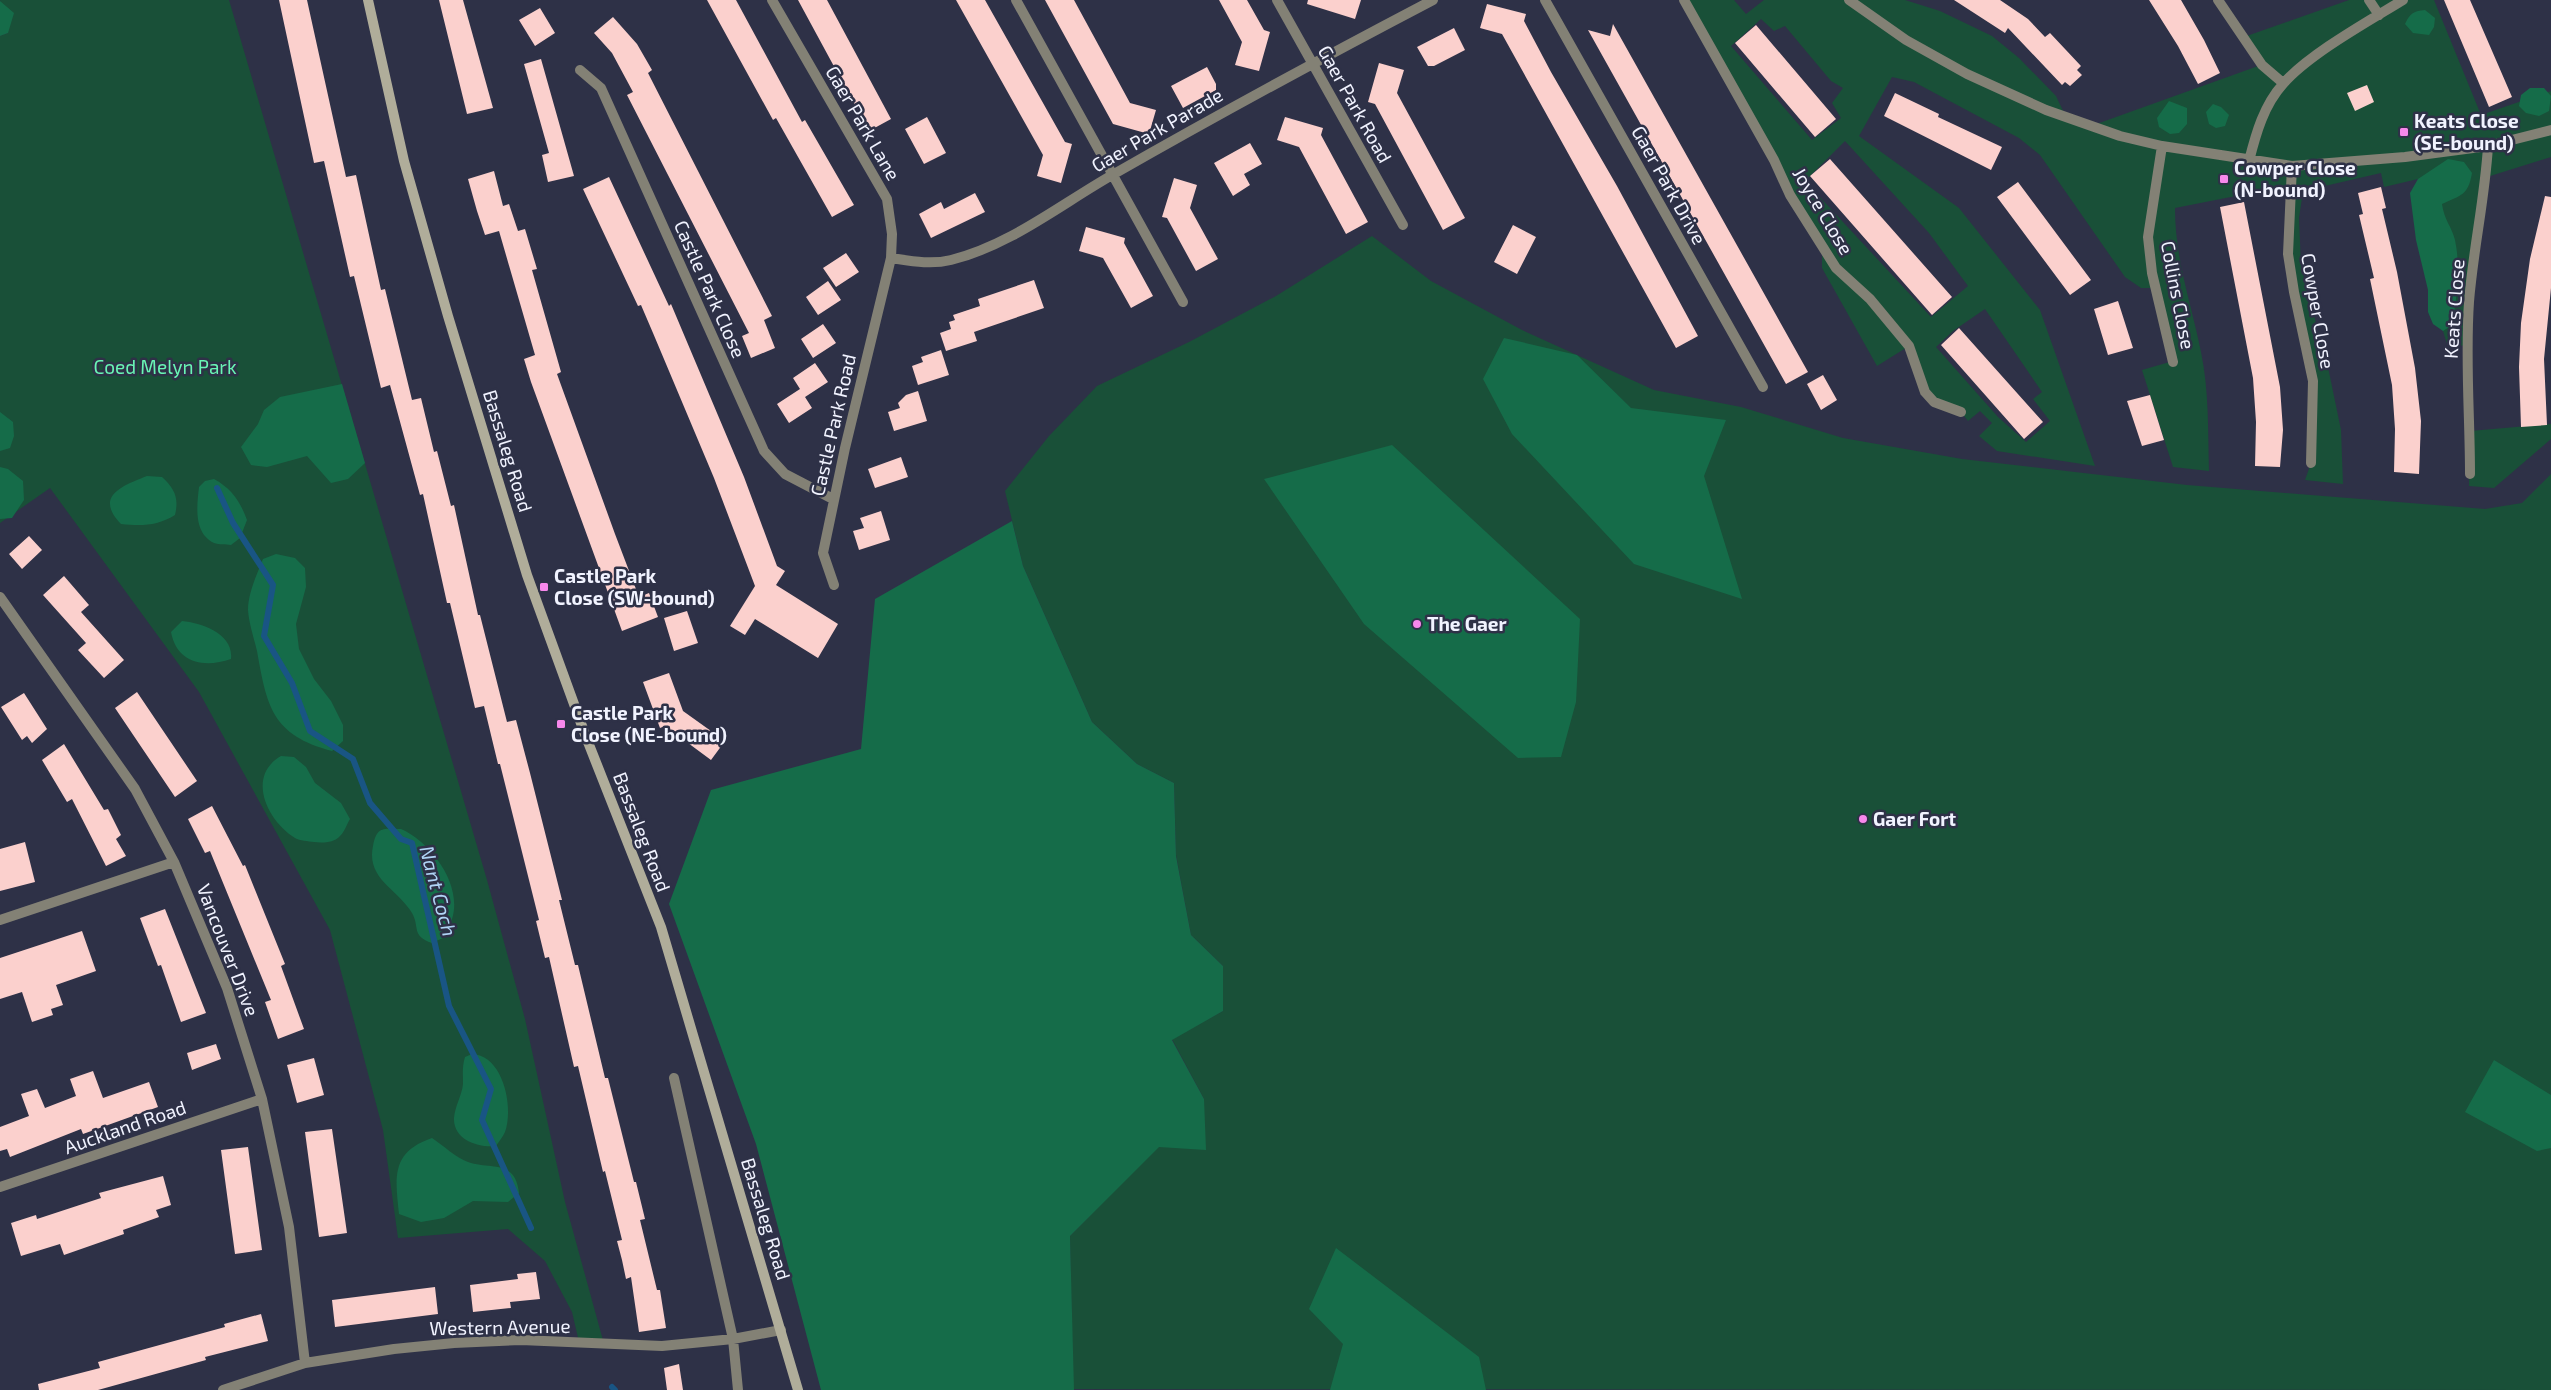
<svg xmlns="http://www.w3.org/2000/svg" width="2551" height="1390" font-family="'Exo 2',sans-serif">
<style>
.green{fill:#195038;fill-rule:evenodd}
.forest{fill:#156c49}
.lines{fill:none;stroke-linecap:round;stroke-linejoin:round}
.stream{stroke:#195584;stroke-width:6}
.building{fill:#fbd0cd}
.street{stroke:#838175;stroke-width:10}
.secondary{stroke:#b0ad9a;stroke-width:10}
.poi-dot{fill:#f788eb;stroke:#2e3147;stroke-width:2}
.labels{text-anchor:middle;stroke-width:5;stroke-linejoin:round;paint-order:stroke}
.street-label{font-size:19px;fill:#f1f3ff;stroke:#2e3147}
.poi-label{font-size:19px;font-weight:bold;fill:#f1f3ff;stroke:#2e3147;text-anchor:start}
.park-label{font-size:19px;fill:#69f5b5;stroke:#2e3147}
.water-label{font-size:20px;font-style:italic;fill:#b0d5f6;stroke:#2e3147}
</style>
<rect width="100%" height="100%" fill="#2e3147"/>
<path class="green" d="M0,0H229L487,880L525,1019L565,1202L604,1344L579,1342L572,1312L545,1261L508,1229L398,1238L383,1130L330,930L199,692L50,488L0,523V36L8,33Z
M1684,0H1734L1746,14L1764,0H1905L1940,11L1992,36L2019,58L2056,96L2066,117L2091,126L2261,65L2241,38L2349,0H2434L2481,115L2551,91V157L2487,177L2467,346L2447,344L2440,321L2418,179L2384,187L2381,173L2303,191L2299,218L2301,266L2329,372L2341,430L2343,484L2305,480L2311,463L2313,381L2294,292L2291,194H2246L2175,208C2175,260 2191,302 2201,352C2209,390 2208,431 2209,471L2173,467L2142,370L2173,361L2155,288H2141L2125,277L2040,155L2019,138L1914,82L1892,77L1859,136L1959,208L2040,310L2095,466L1997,451L1979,436L1992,423L1980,411L1968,421L1961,412L1934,402L1909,346L1877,366L1822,268V247ZM1761,19L1774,31L1785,26L1831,81L1843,88L1832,103L1841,118L1812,140L1731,46ZM1845,141L1929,233L1968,286L1931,317L1805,181ZM1985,309L2042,392L2033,399L2050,421L2026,442L1998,417L1936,347L1953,331Z
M1372,236L1431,281L1522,330L1654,390L1741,407L1843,438L1962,459L2187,485L2485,509L2522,503L2551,474V1390L1073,1389L1070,1236L1204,1099L1172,1039L1223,1011V966L1191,935L1176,855L1174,783L1137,764L1092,722L1023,566L1005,491L1049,436L1097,386L1189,342L1276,296Z
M2551,424V439L2494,488L2469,486L2470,431Z"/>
<path class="forest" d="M0,1L14,13L8,33L0,36Z
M2425,10L2435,18L2434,27L2429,35L2413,33L2405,24C2410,13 2414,11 2425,10Z
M2530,88H2544L2551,96L2549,111L2539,116L2526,113L2519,106L2521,95Z
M2169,101L2187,108V124L2179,133L2170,134L2159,127L2157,118Z
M2213,104L2221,107L2229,115L2225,126L2216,128L2209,124L2206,112Z
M2448,159L2464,162L2472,173C2468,196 2461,195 2442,204C2444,220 2452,227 2455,240C2461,269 2457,296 2452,325L2443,331L2433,324L2428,312V290L2416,240L2410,193L2418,179Z
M1504,338L1577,355L1631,408L1726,420L1704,476L1742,599L1634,564L1512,434L1483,379Z
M342,384L365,463L348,479L331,483L307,456L267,467L251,465L241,447L258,424L264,410L280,397Z
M0,412L13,422L14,436L10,448L0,451Z
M1392,445L1580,619L1576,702L1561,757L1518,758L1364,624L1264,479Z
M0,467L8,469L23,481L24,500L12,518L0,519Z
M147,476L162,477C175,489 179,498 175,515C157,526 142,526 121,524C94,496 122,486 147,476Z
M214,479C232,489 240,501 247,520L240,538L231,545C226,544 219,545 214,543C193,533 197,505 199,487L205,481Z
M1012,521L1023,566L1092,722L1137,764L1174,783L1176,856L1191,935L1223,966V1011L1172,1040L1204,1099L1206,1150L1159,1147L1070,1236L1074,1390H821L756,1144L669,904L711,790L861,749L875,599Z
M276,554L295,558L305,568L306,587L296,624L299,649L314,679L331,701L343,725V741L332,751C272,735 267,707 257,651C254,638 249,624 248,610C248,593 257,574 263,559Z
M182,621C202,623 234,634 231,659C205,668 177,664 171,632Z
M281,756L294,757L306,767L315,783L341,803L350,819C347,824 344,833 340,836C334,843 322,843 314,842C308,841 300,841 295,838C267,821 246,776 281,756Z
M401,829C431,842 463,885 452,919C451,925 447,931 445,937L432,943C411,936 420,927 412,913C398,889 366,879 373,846C377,826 383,829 401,829Z
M472,1054C503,1055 514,1107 505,1132C503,1137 499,1141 496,1146C479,1148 453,1140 454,1118C455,1106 462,1095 463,1084C463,1074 462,1067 465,1057Z
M2494,1060L2551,1095V1148L2537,1151L2465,1112Z
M432,1138C443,1145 456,1158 468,1162C491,1170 515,1159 519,1193L508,1202L473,1201L444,1218L421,1222L399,1214C395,1177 391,1152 432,1138Z
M1336,1248L1479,1357L1486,1390H1330L1343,1344L1309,1309Z"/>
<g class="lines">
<path class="stream" d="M217,488L233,523L273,585L264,636L292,683L310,731L353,759L370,803L401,839L412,843L449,1006L491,1089L482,1120L531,1228
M612,1387L615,1390"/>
</g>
<path class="building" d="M279,0H307L346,177L356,175L381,290L385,289L412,400L421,398L434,452L437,451L451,506L454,505L478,615H480L507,722L516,720L530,773L562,900H559L575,965H578L605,1078H608L634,1182H636L645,1219L640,1220L657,1290H660L666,1328L639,1332L631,1277L626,1279L622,1260L617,1241L622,1240L605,1171L603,1172L578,1066L574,1067L549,957L545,958L536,921L539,920L500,764H498L484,706L475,708L450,603H447L423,494L420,495L390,385L381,388L354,276L350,277L324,161L314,163Z
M439,0H463L493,108L467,114Z
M707,0H736L802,122L805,120L854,205L832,217L776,118L773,120Z
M798,0H827L891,119L869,131Z
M956,0H985L1065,142L1072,144L1061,183L1037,176L1043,155Z
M1045,0H1074L1130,103L1156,110L1149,134L1113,124Z
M1219,0H1247L1264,30L1270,32L1259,71L1235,65L1242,42Z
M1308,0H1361L1355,19L1307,4Z
M1954,0H2000L2028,19L2045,37L2050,33L2081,66L2077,70L2082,75L2070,86L2065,82L2062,85L2008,28L2005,33Z
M2149,0H2181L2204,40L2220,73L2198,84L2178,46Z
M2444,0H2470L2512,97L2489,107Z
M1487,4L1526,14L1524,21L1551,72L1617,186L1698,336L1676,348L1502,34L1480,28Z
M540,8L555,33L535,46L519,20Z
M613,17L637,44L652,70L648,73L772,316L764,320L775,348L751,358L742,336L749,333L627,95L633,92L612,53L594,33Z
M1613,24L1808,372L1786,384L1588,30L1610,36Z
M1756,25L1836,119L1815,137L1735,43Z
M1454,28L1465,50L1434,66H1428L1417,47Z
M541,59L574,176L548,182L542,155L549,153L524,64Z
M1379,63L1404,70L1397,93L1465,218L1443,230L1375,104L1368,102Z
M1207,67L1216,84V90L1183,108L1171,86Z
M2367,85L2374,102L2355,111L2347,93Z
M1895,93L1939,114L1938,117L2002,147L1991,170L1884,116Z
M927,117L946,153L924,164L905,129Z
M1285,117L1323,128L1321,135L1368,222L1346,234L1299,147L1277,140Z
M1250,143L1262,164L1244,174L1250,185L1233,196L1214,163Z
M1830,159L1952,297L1932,315L1810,176Z
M494,171L503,206L509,204L518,231L525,229L537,269L532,270L561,372L557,374L615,534L639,597L649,593L658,617L622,631L531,382L524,359L535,355L499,231L485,235L477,211L468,179Z
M609,177L669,306L671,304L744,477L777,566L785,571L776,585L838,624L818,658L755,619L745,635L730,626L755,586L714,478L653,333L641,305L638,306L583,189Z
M1174,178L1197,185L1190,208L1218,259L1196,271L1167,218L1162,217Z
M2018,182L2091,280L2070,295L1997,197Z
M2381,187L2386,208L2382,209L2397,272L2415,368L2421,421L2419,474L2394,472L2395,429L2392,385L2370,279L2374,278L2359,215L2363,214L2358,193Z
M975,193L985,212L931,238L919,214L941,202L944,209Z
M2545,196L2551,197V288L2544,359L2547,425L2521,427L2519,367L2521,323L2530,259Z
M2244,202L2280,387L2283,430L2280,467L2255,466L2256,422L2253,378L2220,207Z
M1513,225L1536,237L1517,274L1494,262Z
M1086,227L1125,238L1124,243L1153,296L1131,308L1103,258L1079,251Z
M846,253L859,272L836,287L823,268Z
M1034,280L1044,308L974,332L977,341L946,351L940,333L951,329L949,322L955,320L953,315L980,306L978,299Z
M828,281L841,300L818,315L806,297Z
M2118,301L2133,348L2108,355L2094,309Z
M823,324L836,343L813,358L801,339Z
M1959,328L2043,422L2024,439L1941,345Z
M941,350L949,375L918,385L912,366L923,362L921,357Z
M815,363L828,382L805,397L812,408L789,423L777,404L800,389L793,378Z
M1823,375L1837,400L1821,410L1807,384Z
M918,391L927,421L894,431L888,412L900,408L898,403L906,395Z
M2150,395L2164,440L2142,446L2127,401Z
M901,457L908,477L875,488L868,469Z
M881,511L890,540L859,550L853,531L864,528L860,518Z
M29,536L42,550L22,569L9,554Z
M64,576L89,605L81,612L124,660L104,678L78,650L86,643L43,595Z
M687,611L698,643L674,651L664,618Z
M669,673L683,711L725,741L711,760L665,726L660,728L643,682Z
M137,692L197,781L175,797L115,708Z
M24,693L47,729L32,743L27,736L22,740L1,707Z
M64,744L104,810L108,809L121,835L116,839L126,856L106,866L72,799L67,802L42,760Z
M212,806L243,866L245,865L285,964L281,966L304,1029L278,1039L265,1002L271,1000L246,939L210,851L205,853L188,819Z
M25,842L35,882L0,891V849Z
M165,909L206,1013L181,1022L161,965L158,966L140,918Z
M82,931L96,971L56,985L63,1005L51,1009L53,1015L32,1022L22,992L0,999V958Z
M216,1044L221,1059L192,1070L187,1053Z
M314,1058L324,1095L297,1103L287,1065Z
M93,1071L103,1098L149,1082L158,1107L83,1134L81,1129L10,1157L7,1149L0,1151V1127L29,1116L21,1094L37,1089L45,1108L76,1096L70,1079Z
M332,1129L347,1233L319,1237L305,1132Z
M248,1147L262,1250L235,1254L221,1150Z
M163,1176L171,1205L156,1210L159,1217L123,1230L124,1234L64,1255L60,1244L21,1256L11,1223L36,1215L37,1219L101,1198L99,1193Z
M536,1272L540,1299L510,1302L511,1308L473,1312L470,1285L518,1279L517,1274Z
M435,1287L438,1314L335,1327L332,1300Z
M261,1314L268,1341L205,1357L206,1360L98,1390H39L38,1384L100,1368L98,1362L225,1327L224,1324Z
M679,1364L683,1390H667L664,1368Z"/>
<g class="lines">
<path class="street" d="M772,0L887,199L892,234L891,258L845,448L823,553L834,585
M1016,0L1183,302
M1277,0L1403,225
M1545,0L1763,387
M1684,0L1774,160L1790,195L1836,268L1870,299L1909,346L1925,392L1934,402L1961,412
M1849,0L1906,40L1967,74L2046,110L2120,136L2162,146L2292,166L2405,157L2488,146L2551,130
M2218,0L2262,65L2283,83
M2369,0L2379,15
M580,70L601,88L764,451L785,474L833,499
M2162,146L2148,237L2152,273L2173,362
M2249,161C2256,133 2264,105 2283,84C2309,54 2369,21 2403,0
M2292,166L2288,254L2294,292L2313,381L2311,463
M891,258C911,261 930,265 951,260C1011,245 1061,204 1114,174C1219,114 1326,56 1433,0
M2470,474C2470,417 2465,359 2469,302C2473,250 2485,198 2488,146
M0,597L135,789L174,862L227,988L262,1099L289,1227L305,1363
M0,920L174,862
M674,1078L733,1339L738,1390
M0,1187L262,1099
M223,1390L305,1363L394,1349L454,1343L521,1340L662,1346L733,1339L781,1330"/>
<path class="secondary" d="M368,0L404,161L448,316L527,575L586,737L661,927L798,1390"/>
</g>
<g class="poi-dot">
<rect x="2399" y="127" width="10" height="10" rx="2.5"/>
<rect x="2219" y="174" width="10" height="10" rx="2.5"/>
<rect x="539" y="582" width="10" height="10" rx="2.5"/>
<circle cx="1417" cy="624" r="5"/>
<rect x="556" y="719" width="10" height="10" rx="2.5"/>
<circle cx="1863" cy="819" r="5"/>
</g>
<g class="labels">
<g class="street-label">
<text transform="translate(1355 104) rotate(61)" y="7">Gaer Park Road</text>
<text transform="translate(863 123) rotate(60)" y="7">Gaer Park Lane</text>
<text transform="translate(1157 130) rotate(-30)" y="7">Gaer Park Parade</text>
<text transform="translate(1669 185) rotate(61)" y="7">Gaer Park Drive</text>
<text transform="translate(1823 211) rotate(59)" y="7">Joyce Close</text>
<text transform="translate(710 289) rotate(66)" y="7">Castle Park Close</text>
<text transform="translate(2178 295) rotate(79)" y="7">Collins Close</text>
<text transform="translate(2454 309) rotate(-86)" y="7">Keats Close</text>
<text transform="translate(2318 311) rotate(80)" y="7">Cowper Close</text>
<text transform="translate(833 425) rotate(-77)" y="7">Castle Park Road</text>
<text transform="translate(508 451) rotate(73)" y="7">Bassaleg Road</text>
<text transform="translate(642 832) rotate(69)" y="7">Bassaleg Road</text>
<text transform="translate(228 950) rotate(69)" y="7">Vancouver Drive</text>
<text transform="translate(125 1127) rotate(-19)" y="7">Auckland Road</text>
<text transform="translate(766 1219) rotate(73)" y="7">Bassaleg Road</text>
<text transform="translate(500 1327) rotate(-1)" y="7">Western Avenue</text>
</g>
<g class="poi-label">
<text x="2414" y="128">Keats Close<tspan x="2414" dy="22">(SE-bound)</tspan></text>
<text x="2234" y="175">Cowper Close<tspan x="2234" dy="22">(N-bound)</tspan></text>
<text x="554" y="583">Castle Park<tspan x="554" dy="22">Close (SW-bound)</tspan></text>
<text x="1427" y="631">The Gaer</text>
<text x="571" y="720">Castle Park<tspan x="571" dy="22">Close (NE-bound)</tspan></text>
<text x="1873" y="826">Gaer Fort</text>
</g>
<g class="park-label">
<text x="165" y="374">Coed Melyn Park</text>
</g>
<g class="water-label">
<text transform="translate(438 891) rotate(75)" y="7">Nant Coch</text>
</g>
</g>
</svg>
